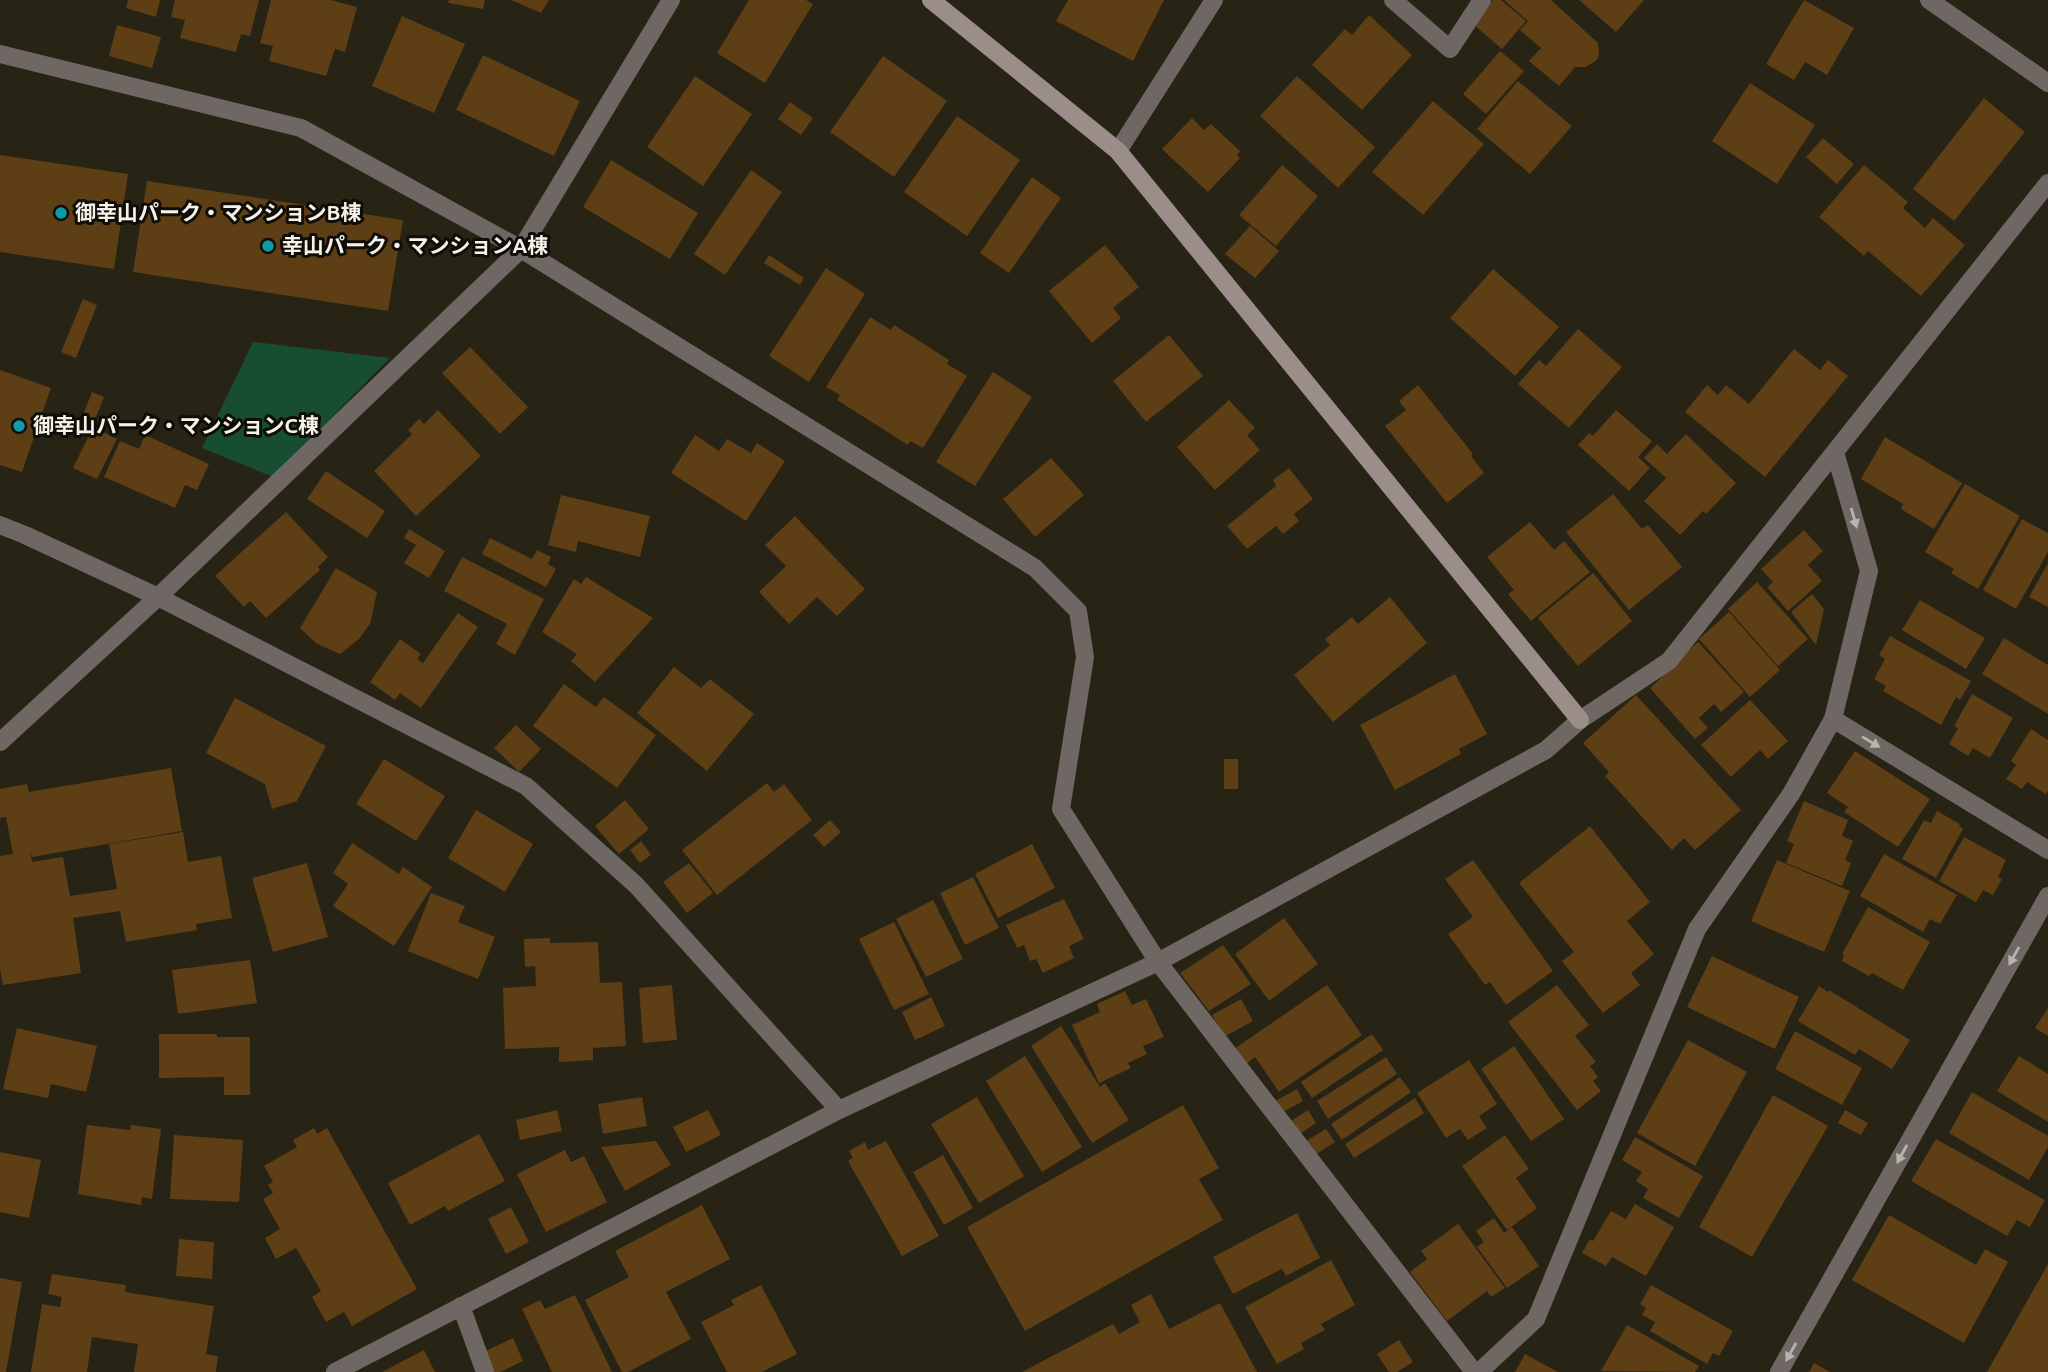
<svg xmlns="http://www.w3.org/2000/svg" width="2048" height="1372" font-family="Ubuntu,'Noto Sans JP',sans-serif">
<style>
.green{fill:#174d31}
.building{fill:#5e3e15}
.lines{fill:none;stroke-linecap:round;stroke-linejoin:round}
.street{stroke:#6f6764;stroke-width:18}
.secondary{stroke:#9b8d89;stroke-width:18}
.oneway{fill:#b8b3ad}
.culture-dot{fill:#0f9aa8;stroke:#0e0d07;stroke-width:2.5}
.labels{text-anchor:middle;stroke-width:6;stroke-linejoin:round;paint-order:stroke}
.poi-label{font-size:21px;font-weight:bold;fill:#f4f2e9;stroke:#0e0d07;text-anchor:start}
</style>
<rect width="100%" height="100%" fill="#272315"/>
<path class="green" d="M253,342L390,358L273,477L202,448Z"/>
<path class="building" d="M128,0H160L156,17L126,8Z
M175,0H259L250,36L241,34L236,52L180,38L185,20L171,17Z
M271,0H331L357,7L345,52L335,49L326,76L269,61L273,46L260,43Z
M449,0H485L483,9L448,3Z
M511,0H549L541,13Z
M749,0H806L813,4L765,83L717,53Z
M1068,0H1164L1133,61L1056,21Z
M1493,0H1501L1526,21L1502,49L1473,24Z
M1504,0H1551L1598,43L1599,55L1597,60L1586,67H1575L1559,86L1529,61L1541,48L1520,30L1528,21Z
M1579,0H1644L1616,32Z
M1804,0L1854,28L1827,75L1805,62L1794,80L1766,64Z
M1369,15L1412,55L1362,110L1312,65L1345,29L1352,35Z
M402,16L465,44L434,113L372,86Z
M117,25L161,37L152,68L109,56Z
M1500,51L1524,71L1486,114L1463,94Z
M483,55L580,101L554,156L456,110Z
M883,56L947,101L894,177L830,132Z
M695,76L752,114L703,186L647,147Z
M1297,76L1375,147L1338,188L1260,116Z
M1518,81L1572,126L1530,174L1477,129Z
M1750,83L1815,125L1777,184L1712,141Z
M1984,98L2025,132L1954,221L1913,189Z
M1433,101L1484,144L1423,215L1372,172Z
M790,102L813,118L801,135L778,119Z
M957,116L1020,160L967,236L904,192Z
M1192,118L1204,130L1211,124L1240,151L1237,155L1240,158L1208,192L1162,149Z
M1823,138L1854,164L1837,184L1806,157Z
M0,155L128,174L114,269L0,252Z
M611,160L698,213L670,259L583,207Z
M1282,165L1318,196L1276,246L1239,215Z
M1864,165L1908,202L1903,208L1925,228L1933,218L1965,245L1921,296L1868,251L1864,256L1819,217Z
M751,170L782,192L725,275L694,254Z
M1032,177L1061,198L1009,273L980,253Z
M147,181L403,220L388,311L133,272Z
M1250,226L1279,251L1255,278L1225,254Z
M1105,245L1139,287L1113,308L1121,318L1092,343L1049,291Z
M769,255L804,278L800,285L764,263Z
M826,268L865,294L809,382L769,356Z
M1493,269L1559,327L1515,376L1450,318Z
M83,299L97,305L76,358L61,352Z
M870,317L891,330L894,325L949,360L947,364L967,376L923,448L910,441L908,445L837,400L840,395L826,387Z
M1578,329L1622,367L1569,428L1518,384L1539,360L1546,366Z
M1169,335L1203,376L1146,422L1113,381Z
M470,347L528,407L500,434L442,373Z
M1794,349L1820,370L1828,360L1848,376L1765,477L1685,412L1707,385L1718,395L1726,385L1749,404Z
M0,370L51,388L22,472L0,465Z
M993,372L1032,397L975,486L936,462Z
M1418,385L1473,454L1471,456L1484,473L1447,503L1385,426L1406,410L1399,401Z
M92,392L104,397L91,429L79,425Z
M1229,400L1255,428L1247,435L1260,450L1215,490L1177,447Z
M438,410L481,456L416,516L374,471L412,434L408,430L419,419L424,424Z
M1616,410L1652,441L1638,457L1650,468L1629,491L1578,445L1589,433L1593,436Z
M93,427L117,439L97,479L73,468Z
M1686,434L1736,483L1706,514L1703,511L1680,535L1644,501L1666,478L1644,458L1657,444L1667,454Z
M145,435L209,464L197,490L185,485L175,508L104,477L120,441L139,449Z
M695,435L719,451L727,439L751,453L757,443L785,461L746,521L671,473Z
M1885,437L1962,483L1934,529L1901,509L1903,504L1861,479Z
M1051,458L1084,495L1035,537L1003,499Z
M1289,468L1313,499L1294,514L1299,521L1283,534L1276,526L1247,549L1227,526L1276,486L1273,480Z
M326,471L385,511L367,538L307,499Z
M1965,484L2020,516L1978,589L1951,573L1954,569L1925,552Z
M1613,494L1642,529L1648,525L1682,567L1629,610L1566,532Z
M561,495L650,516L640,557L578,541L576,552L548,545Z
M286,512L328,557L318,567L320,570L266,618L250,601L244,607L215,576Z
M795,516L865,589L837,616L817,597L789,624L759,592L786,566L765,545Z
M2022,519L2048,533V552L2016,609L1983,590Z
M1530,522L1554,550L1564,541L1590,572L1531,621L1508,594L1514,590L1487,557Z
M409,529L445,551L429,578L404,563L416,545L404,538Z
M1804,530L1823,551L1808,565L1822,581L1788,611L1767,587L1773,582L1761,569Z
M490,538L532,559L537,550L551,557L548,564L556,569L546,587L482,554Z
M462,557L544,599L515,655L496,644L507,624L444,591Z
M2048,563V607L2029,597Z
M336,568L377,592L370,624L359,639L340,654L317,644L300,628Z
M1593,573L1632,621L1578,666L1538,618Z
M586,577L653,618L595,682L571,661L577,654L542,632L574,579L581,584Z
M1757,582L1808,639L1778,666L1728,609Z
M1812,594L1824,609L1816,645L1791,612Z
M1390,597L1427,643L1333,722L1294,675L1330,645L1325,639L1352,617L1358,624Z
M1920,600L1985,638L1966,669L1902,630Z
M1729,612L1780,670L1750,697L1699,639Z
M458,613L478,627L421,708L400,693L395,700L370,682L400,639L421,654L417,659L423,663Z
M1890,636L1971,681L1960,700L1956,697L1941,725L1883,691L1886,686L1874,679L1885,659L1879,655Z
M2004,638L2048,665V714L1982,674Z
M1698,642L1744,692L1721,712L1714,704L1699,718L1708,728L1695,739L1650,688L1662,677L1660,675Z
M674,667L701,688L710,679L754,714L707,771L637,713Z
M1455,674L1487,734L1459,749L1461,754L1395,790L1360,725Z
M564,684L596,707L604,697L656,735L617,788L533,726Z
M1972,694L2013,718L1990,758L1973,748L1968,756L1949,744L1958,728L1954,726Z
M1636,695L1741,810L1695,850L1684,838L1672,850L1605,776L1609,772L1583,743Z
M235,698L326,746L297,801L272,809L265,784L206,753Z
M1750,700L1788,741L1768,759L1760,750L1731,777L1701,745Z
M516,725L541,749L519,772L494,748Z
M2031,729L2048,740V791L2046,794L2027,782L2022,789L2006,779L2016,765L2011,761Z
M1855,751L1930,799L1898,847L1844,812L1848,807L1827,793Z
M384,759L445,796L416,841L356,804Z
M1224,759H1238V789H1224Z
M171,768L182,831L32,857L30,851L32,862L63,857L70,896L117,889L109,844L183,832L188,862L221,856L232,918L196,924L197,930L126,942L120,911L73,918L81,973L3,985L0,969V856L13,854L6,817L0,818V789L27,784L29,792Z
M767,783L774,792L784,784L812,820L717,895L682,850Z
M625,800L649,829L619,854L595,826Z
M1804,801L1848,820L1842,836L1853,841L1845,860L1851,863L1842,886L1786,863L1794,844L1787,841Z
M476,810L533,844L505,892L448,858Z
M1937,811L1960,824L1959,826L1963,829L1936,878L1902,859L1924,820L1931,823Z
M830,820L841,832L824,847L813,835Z
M1590,826L1650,902L1627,921L1654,954L1631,973L1640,985L1603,1013L1562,961L1574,952L1519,883Z
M1964,837L2006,860L1998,877L2002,879L1993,895L1983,890L1976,902L1939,881Z
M641,841L651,855L640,863L630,850Z
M352,843L399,874L403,867L432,887L394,946L333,906L348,884L333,873Z
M1032,844L1055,888L998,918L975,874Z
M1884,854L1957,895L1940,924L1930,919L1923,932L1860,896Z
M1473,860L1553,971L1506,1005L1490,982L1485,985L1448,934L1473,917L1445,879Z
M1777,860L1850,891L1824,952L1751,921Z
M307,863L328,937L273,952L252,878Z
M689,863L713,893L687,913L663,882Z
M973,877L999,928L965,945L940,893Z
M431,893L465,906L458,922L495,937L478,979L408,951Z
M1064,899L1084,939L1069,946L1074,958L1043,973L1036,959L1030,961L1024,945L1017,948L1006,925Z
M933,900L963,959L926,977L896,919Z
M1868,907L1930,942L1903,990L1872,973L1869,976L1842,961L1844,955L1842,954Z
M1284,918L1318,964L1269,1001L1235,954Z
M894,922L929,994L894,1010L859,939Z
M550,938V943L598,942L600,983L622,982L626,1046L593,1048V1060L559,1062V1047L505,1049L503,988L536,986L535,966L525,967L524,939Z
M1223,945L1251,984L1209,1011L1180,973Z
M1712,956L1799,997L1775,1049L1687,1007Z
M250,960L257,1003L178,1014L172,970Z
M672,985L677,1040L643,1043L639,988Z
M1327,985L1362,1035L1279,1092L1255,1057L1245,1065L1234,1049Z
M1557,985L1589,1025L1575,1036L1596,1062L1590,1066L1598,1077L1593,1081L1601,1091L1577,1110L1508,1022Z
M1819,986L1828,992L1829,990L1910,1040L1892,1069L1859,1049L1855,1055L1798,1021Z
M1125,991L1132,1005L1146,999L1164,1037L1143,1046L1147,1054L1128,1063L1131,1068L1099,1083L1072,1025L1100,1012L1097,1004Z
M931,997L945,1026L915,1040L902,1012Z
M1241,999L1253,1021L1224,1037L1212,1015Z
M2048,1008V1036L2035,1028Z
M1061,1026L1100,1087L1105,1083L1129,1120L1092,1143L1031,1046Z
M17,1028L97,1046L86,1092L51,1084L48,1098L3,1089Z
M1795,1031L1862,1068L1842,1105L1775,1069Z
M159,1034H217V1037H250V1095H224V1077L159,1078Z
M1372,1034L1383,1050L1312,1098L1301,1082Z
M1688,1040L1747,1072L1695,1166L1637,1133Z
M1514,1046L1564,1119L1531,1141L1481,1069Z
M1025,1056L1082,1147L1042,1172L986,1081Z
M2019,1056L2048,1074V1122L1997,1091Z
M1386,1057L1397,1074L1328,1119L1317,1101Z
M1469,1060L1497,1104L1479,1116L1487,1128L1468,1140L1460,1129L1446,1138L1417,1093Z
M1400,1077L1411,1092L1342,1140L1331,1124Z
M1297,1089L1303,1101L1281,1113L1275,1101Z
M1972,1092L2048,1136V1147L2029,1180L1949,1133Z
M1773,1095L1828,1126L1752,1257L1699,1227Z
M642,1097L647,1126L603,1134L598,1104Z
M977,1097L1024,1176L979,1203L931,1124Z
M1415,1098L1424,1113L1354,1158L1345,1144Z
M1183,1105L1219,1168L1199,1179L1223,1220L1025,1331L967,1227Z
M557,1110L562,1131L520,1140L516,1120Z
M708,1110L721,1135L686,1152L673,1127Z
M1308,1110L1316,1123L1300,1134L1291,1121Z
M1845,1110L1868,1123L1861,1135L1838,1123Z
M87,1125L130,1130L131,1125L161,1129L152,1199L142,1197L141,1205L78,1194Z
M314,1128L317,1134L327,1128L417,1289L352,1326L344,1312L326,1322L312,1297L321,1291L296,1248L276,1259L265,1238L280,1229L263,1199L273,1193L268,1185L273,1182L264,1166L297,1147L293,1140Z
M1326,1129L1335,1142L1315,1155L1306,1141Z
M479,1134L505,1181L448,1211L445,1206L410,1225L388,1183Z
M174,1135L243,1140L239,1202L170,1199Z
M1505,1135L1529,1169L1516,1178L1537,1208L1507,1230L1462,1166Z
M1635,1137L1703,1176L1679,1218L1643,1198L1648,1189L1636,1181L1642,1172L1622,1160Z
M1936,1139L2045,1200L2030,1227L2017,1220L2007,1236L1911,1181Z
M656,1141L671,1165L625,1191L601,1147Z
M886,1141L939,1236L902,1256L848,1161L853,1158L849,1151L865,1142L868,1150Z
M565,1150L571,1162L584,1156L607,1202L546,1232L517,1174Z
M0,1152L41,1160L29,1218L0,1212Z
M943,1155L973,1208L944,1225L913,1172Z
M1635,1204L1674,1227L1646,1276L1612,1257L1606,1266L1582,1253L1590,1239L1593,1241L1611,1211L1626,1219Z
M702,1205L730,1259L666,1292L691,1339L628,1372H622L585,1300L629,1277L615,1251Z
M511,1207L529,1242L506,1254L488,1219Z
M1297,1213L1320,1258L1286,1276L1282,1269L1233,1294L1213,1257Z
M1889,1215L1976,1265L1985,1249L2008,1262L1964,1343L1852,1280Z
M1494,1218L1504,1233L1512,1227L1539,1266L1507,1288L1477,1247L1484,1242L1476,1231Z
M1458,1224L1505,1288L1491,1297L1487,1291L1447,1321L1410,1272L1427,1259L1421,1251Z
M179,1239L214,1242L212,1279L176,1276Z
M1331,1260L1355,1305L1321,1324L1325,1330L1301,1343L1304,1349L1277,1364L1245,1307Z
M2048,1264V1372H1987Z
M52,1274L126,1285L125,1292L214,1306L206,1354L218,1356L216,1372H134L138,1344L92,1337L87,1372H31L42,1304L60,1307L62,1297L48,1294Z
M0,1278L22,1282L6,1372H0Z
M761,1285L797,1354L762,1372H727L701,1322L734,1305L731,1300Z
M1651,1285L1733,1331L1719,1356L1713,1353L1707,1364L1650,1331L1655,1322L1642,1315L1646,1308L1640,1304Z
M1151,1294L1169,1329L1220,1303L1257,1372H1022L1113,1324L1119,1334L1140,1322L1131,1305Z
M575,1295L612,1372H552L522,1309L540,1300L545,1309Z
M1627,1325L1699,1366L1695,1372L1601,1371Z
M513,1338L523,1361L500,1372H488L479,1354Z
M1399,1340L1413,1362L1397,1372H1389L1377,1354Z
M424,1350L435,1372H382Z
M1525,1354L1558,1372H1515Z
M1814,1363L1830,1372H1809Z"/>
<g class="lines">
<path class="street" d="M1393,0L1450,49L1482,0
M1929,0L2048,83
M0,54L301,128L521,249L1035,568L1078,611L1085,657L1061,809L1158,962L1474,1372
M1118,151L1214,0
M1835,452L1869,571L1833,719L2048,850
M0,525L25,535L158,597L526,786L636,885L839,1110
M0,742L158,597L521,249L671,0
M461,1306L485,1372
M335,1372L839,1110L1158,962L1546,750L1580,720L1669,661L2048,183
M1479,1372L1536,1319L1697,929L1791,794L1833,719
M1779,1372L2048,896"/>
<path class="secondary" d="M931,0L1118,151L1580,720"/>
</g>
<defs><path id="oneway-solid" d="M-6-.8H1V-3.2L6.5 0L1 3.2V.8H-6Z" transform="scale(1.75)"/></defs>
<g class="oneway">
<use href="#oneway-solid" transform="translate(1854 518) rotate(74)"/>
<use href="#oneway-solid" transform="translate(1871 742) rotate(31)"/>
<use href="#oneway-solid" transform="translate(2014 956) rotate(119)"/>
<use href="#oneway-solid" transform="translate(1902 1154) rotate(119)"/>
<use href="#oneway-solid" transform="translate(1791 1352) rotate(119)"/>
</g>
<g class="culture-dot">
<circle cx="61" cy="213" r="7"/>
<circle cx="268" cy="246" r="7"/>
<circle cx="19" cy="426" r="7"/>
</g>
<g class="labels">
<g class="poi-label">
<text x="75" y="220">御幸山パーク・マンションB棟</text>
<text x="282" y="253">幸山パーク・マンションA棟</text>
<text x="33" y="433">御幸山パーク・マンションC棟</text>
</g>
</g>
</svg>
